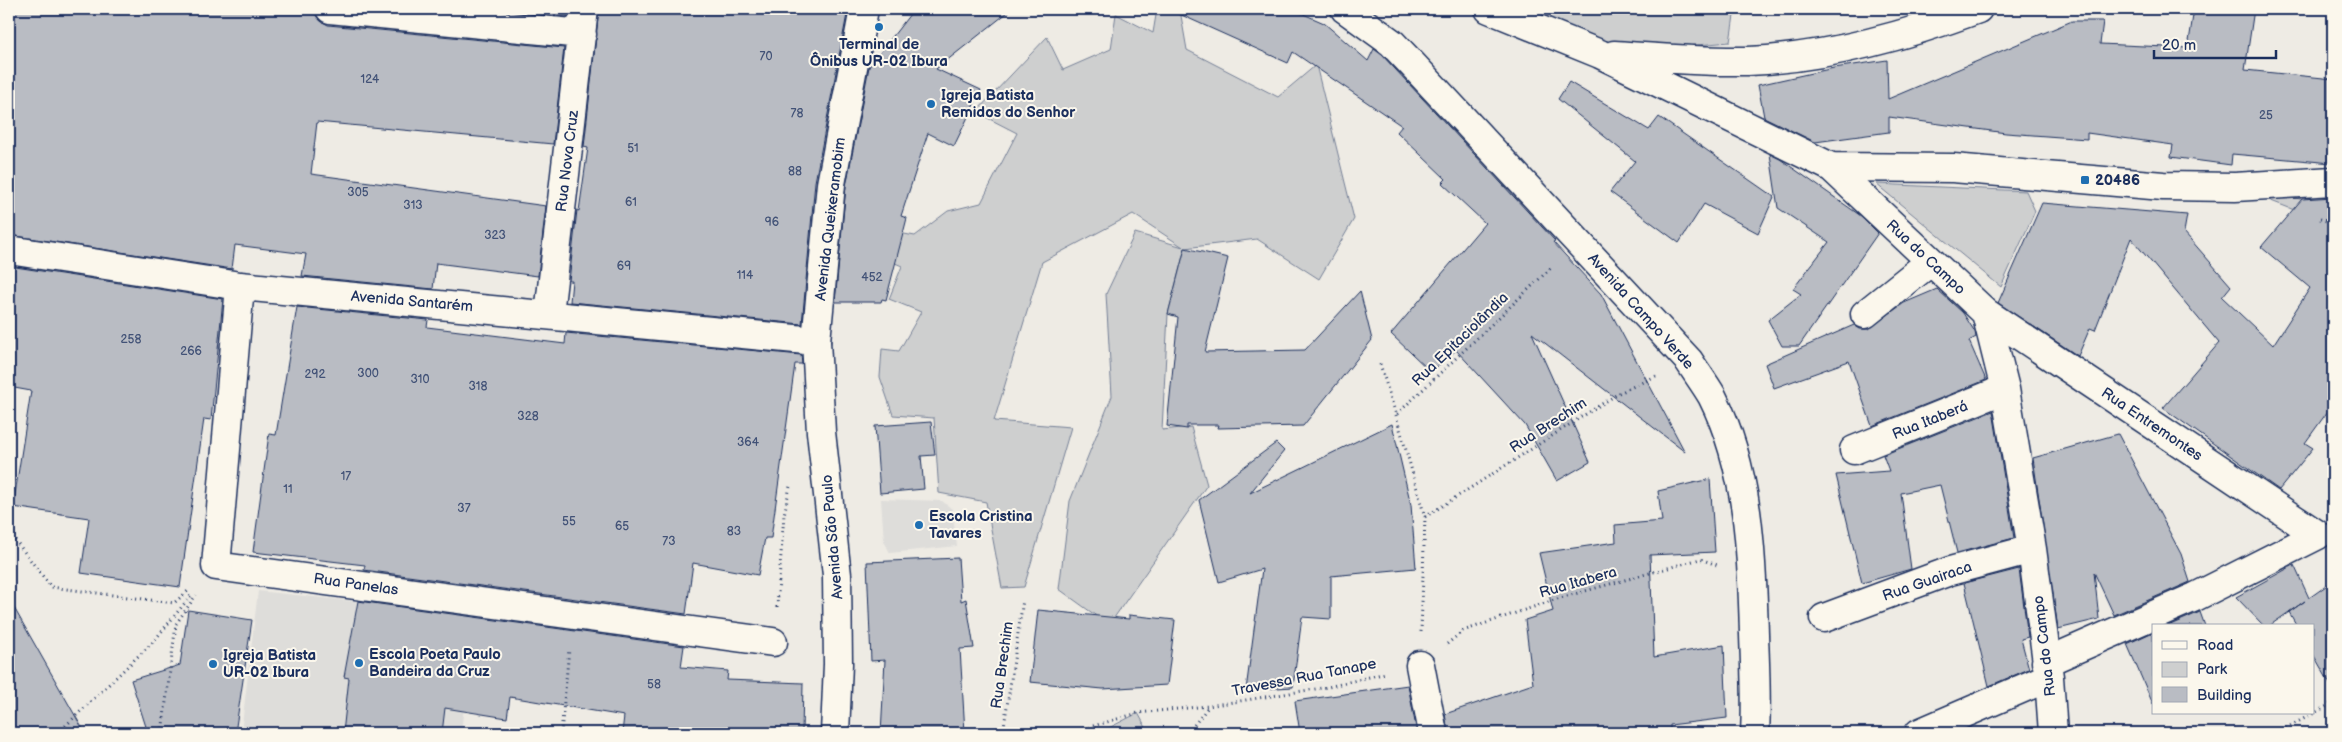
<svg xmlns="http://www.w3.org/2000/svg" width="2342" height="742" font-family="'Balsamiq Sans',sans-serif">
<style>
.built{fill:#deddda}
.green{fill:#cecfcf;stroke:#747f96}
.building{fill:#b9bcc3;stroke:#1b2f5e}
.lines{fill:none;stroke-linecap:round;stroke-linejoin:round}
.street-casing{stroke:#1b2f5e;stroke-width:31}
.secondary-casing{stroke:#1b2f5e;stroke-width:31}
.path{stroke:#1b2f5e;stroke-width:3;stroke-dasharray:1 4;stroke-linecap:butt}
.street{stroke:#fbf7ec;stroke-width:28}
.secondary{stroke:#fbf7ec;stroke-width:28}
.poi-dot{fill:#1f6fb2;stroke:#fbf7ec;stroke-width:2}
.labels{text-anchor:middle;stroke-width:4;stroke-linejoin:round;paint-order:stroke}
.number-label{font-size:12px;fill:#425277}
.poi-label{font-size:15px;font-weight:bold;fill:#1b2f5e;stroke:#fbf7ec;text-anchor:start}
.street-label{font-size:15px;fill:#1b2f5e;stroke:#fbf7ec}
</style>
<rect width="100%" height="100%" fill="#eeebe4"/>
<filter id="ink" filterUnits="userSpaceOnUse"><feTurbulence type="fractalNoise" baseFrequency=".02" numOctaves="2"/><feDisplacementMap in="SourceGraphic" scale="10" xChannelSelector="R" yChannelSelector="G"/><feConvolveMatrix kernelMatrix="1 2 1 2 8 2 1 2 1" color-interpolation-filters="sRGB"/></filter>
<g filter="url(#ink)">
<path class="built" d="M881,499L942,501L952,509L957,546L890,553L884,541Z
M258,591L474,614L461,733H241Z"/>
<path class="green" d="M403,9H571L561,23Z
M1157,9L1180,10L1187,50L1278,97L1316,65L1354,219L1319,279L1257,239L1185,248L1168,314L1162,430L1191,427L1207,485L1109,625L1059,589L1070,501L1112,396L1106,294L1135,233L1183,247L1133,214L1042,262L994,421L1071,427L1024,587L1002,588L986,502L939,493L934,418L893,415L880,377L882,349L899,351L921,312L889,299L902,266L856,246L855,225L915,236L948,211L981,203L1017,133L976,112L1047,37L1063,70L1111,49L1116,14L1153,33Z
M1517,9H1735L1730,42L1610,53Z
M1876,184L2026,191L2035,211L2001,287Z
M2235,187L2333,205V225Z
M1138,713L1149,733H1097L1101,732Z"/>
<path class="building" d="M9,9H269L315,14L321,21L328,25L564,48L553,144L317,122L311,174L546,206L538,276L436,263L433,289L302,276L306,254L235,245L232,269L9,235Z
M517,9H568L567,17L517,12Z
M599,9H848L815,182L802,324L570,302L572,281H569L577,210L579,211L588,148L584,147Z
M914,9H1012L936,69L981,90L954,146L928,133L901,216L907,218L886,300L882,299L881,302H835L846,186L869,67Z
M1168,9H1292L1324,23L1368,61L1374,49L1382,55L1555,241L1553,242L1601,294L1685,452L1532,333L1590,462L1557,481L1525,425L1456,350L1431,372L1391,334L1485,223L1442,183L1446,179L1397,132L1402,126L1293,52L1288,63Z
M2194,9H2254L2245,70L2333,79V166H2330L2332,163L2232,154L2231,165L2171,157L2173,145L2087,133V139L2006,133L1889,117V132L1815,142L1764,117L1758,85L1834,68L1887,60L1888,99L2072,21H2103L2100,44L2188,48Z
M1569,82L1649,130L1659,117L1774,197L1758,233L1704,204L1679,243L1610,192L1635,161L1558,99Z
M1770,154L1780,159L1861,216L1878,233L1799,346H1782L1768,320L1801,294L1793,289L1829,242L1778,208Z
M2333,197V404L2305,443L2313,448L2279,490L2163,408L2219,343L2131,238L2095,330L2090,328L2078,356L1998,303L2042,203L2187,215L2184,232L2231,286L2222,297L2273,345L2310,288L2261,247L2302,199Z
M1185,248L1228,258L1205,352L1305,350L1360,291L1372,340L1303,426L1218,428L1219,425H1187V429L1167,426L1178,317L1168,314Z
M9,266L223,299L211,420L204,419L180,587L81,573L89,518L13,507L31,391L9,387Z
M1937,289L1963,313L1975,332L1976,337L1969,341L1986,380L1872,426L1849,361L1774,388L1765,364L1854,325L1860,329H1868L1904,303Z
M297,307L428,320L427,327L565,344L566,333L801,355L802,364H795L771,538H765L758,575L693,563L686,614L364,570L365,565L253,552L269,434L276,435Z
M1993,411L2014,538L1957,553L1940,485L1901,493L1911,569L1862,583L1836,475L1889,471L1883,455Z
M931,422L935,455L921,456L924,489L880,493L875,426Z
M1392,424L1411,505L1416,568L1331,576V619L1302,617L1293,687L1246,690L1262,569L1219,582L1199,500L1276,443L1284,451L1250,493Z
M2118,434L2181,554L2190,582L2114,615L2094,572L2099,619L2058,629L2033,458Z
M1710,479L1715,552L1650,555L1654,657L1724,645L1727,718L1670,725V733H1448L1445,714L1533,684L1525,620L1553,611L1539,553L1616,542L1615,525L1662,521L1658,491Z
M958,558L961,601L966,599L974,648L960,649L965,733H881L885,660L871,661L867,562Z
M2294,565L2309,598L2333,581V689L2313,654V626H2297L2289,612L2305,601L2269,626H2264L2236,597Z
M2019,569L2028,637L2021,639L2029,669L1989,686L1964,583Z
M9,599L85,733H9Z
M358,601L684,646L681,667L728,671L727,680L803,683L802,733H622L624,716L510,697L507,718L445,708L442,733H343L349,678L344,677Z
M188,610L252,620L235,733H148L131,680L180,665Z
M1038,610L1129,619V615L1175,620L1167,685L1103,689L1030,682Z
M2200,612L2205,626H2168Z
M2153,632V704L2127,644Z
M1408,685L1417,733H1300L1295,701Z"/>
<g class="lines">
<g class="street-casing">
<path id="street" d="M330,9L582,34
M1831,167L1986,313L2005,389L2032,549L2049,677L2053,733
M9,250L240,286L816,341
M240,286L216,566L773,642
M1986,313L2318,535L2195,597L2046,662
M549,314L584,9
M1865,314L1930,262
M1854,450L2005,389
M1824,618L1950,571L2032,549
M1420,665L1433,733
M1919,733L2049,677"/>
</g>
<g class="secondary-casing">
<path id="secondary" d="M1345,9L1392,43L1412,64L1689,361C1696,372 1705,384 1712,396C1749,469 1752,554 1754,634C1755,667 1757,700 1755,733
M1489,9L1600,54L1831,167L1953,168L2163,186L2235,187L2333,181
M1614,55C1658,58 1703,62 1748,61C1826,58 1905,36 1978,9
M835,733L838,664L837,575L821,432L816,341L831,184L864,9"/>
</g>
<path class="path" d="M2320,219L2333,223
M1380,364L1396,415L1552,267
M1396,415L1425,517L1421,632
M1425,517L1619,393L1656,376
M9,532L51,587L174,603L189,590
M777,607L784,515L790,486
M1447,644L1463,631L1560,598L1700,559L1717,565
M58,733L154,641L193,593
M162,733L176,624L196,595
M561,733L569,649
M1003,733L1023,600
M1069,733L1138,713L1208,706L1328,687L1386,673
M1188,733L1208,707
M1699,733L1719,728
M2277,733L2333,703"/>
<use href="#street" class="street"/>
<use href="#secondary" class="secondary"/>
</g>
</g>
<g class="poi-dot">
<circle cx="879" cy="27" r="5"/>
<circle cx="931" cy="104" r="5"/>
<rect x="2080" y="175" width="10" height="10" rx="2.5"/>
<circle cx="919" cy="525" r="5"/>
<circle cx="359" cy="663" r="5"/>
<circle cx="213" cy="664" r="5"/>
</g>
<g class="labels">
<g class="number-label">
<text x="766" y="60">70</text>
<text x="370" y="83">124</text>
<text x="797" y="117">78</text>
<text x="2266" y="119">25</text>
<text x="633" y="152">51</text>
<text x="795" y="175">88</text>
<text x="358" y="196">305</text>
<text x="631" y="206">61</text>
<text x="413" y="209">313</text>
<text x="772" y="226">96</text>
<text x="495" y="239">323</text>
<text x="624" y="270">69</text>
<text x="745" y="279">114</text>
<text x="872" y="281">452</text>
<text x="131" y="343">258</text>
<text x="191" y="355">266</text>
<text x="368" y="377">300</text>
<text x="315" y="378">292</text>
<text x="420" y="383">310</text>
<text x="478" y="390">318</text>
<text x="528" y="420">328</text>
<text x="748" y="446">364</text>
<text x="346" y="480">17</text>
<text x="288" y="493">11</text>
<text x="464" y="512">37</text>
<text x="569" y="525">55</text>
<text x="622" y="530">65</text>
<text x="734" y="535">83</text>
<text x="669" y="545">73</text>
<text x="654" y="688">58</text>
</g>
<g class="poi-label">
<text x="879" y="49" text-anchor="middle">Terminal de<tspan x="879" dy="17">Ônibus UR-02 Ibura</tspan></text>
<text x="941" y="100">Igreja Batista<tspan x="941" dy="17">Remidos do Senhor</tspan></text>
<text x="2095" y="185">20486</text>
<text x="929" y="521">Escola Cristina<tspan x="929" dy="17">Tavares</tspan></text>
<text x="369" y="659">Escola Poeta Paulo<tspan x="369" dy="17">Bandeira da Cruz</tspan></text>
<text x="223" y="660">Igreja Batista<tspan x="223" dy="17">UR-02 Ibura</tspan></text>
</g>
<g class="street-label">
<text transform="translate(567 161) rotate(-83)" y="5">Rua Nova Cruz</text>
<text transform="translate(830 219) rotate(-83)" y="5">Avenida Queixeramobim</text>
<text transform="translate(1926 257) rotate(43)" y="5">Rua do Campo</text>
<text transform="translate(412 301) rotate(5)" y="5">Avenida Santarém</text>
<text transform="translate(1641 311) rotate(48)" y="5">Avenida Campo Verde</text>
<text transform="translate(1460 339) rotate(-44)" y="5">Rua Epitaciolândia</text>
<text transform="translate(1930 420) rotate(-22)" y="5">Rua Itaberá</text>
<text transform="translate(2152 424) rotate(34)" y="5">Rua Entremontes</text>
<text transform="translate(1548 425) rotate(-33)" y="5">Rua Brechim</text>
<text transform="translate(832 537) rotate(-95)" y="5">Avenida São Paulo</text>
<text transform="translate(1927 581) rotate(-19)" y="5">Rua Guairaca</text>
<text transform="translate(1578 582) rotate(-16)" y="5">Rua Itabera</text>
<text transform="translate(356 584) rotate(8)" y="5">Rua Panelas</text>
<text transform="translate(2044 646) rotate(-97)" y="5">Rua do Campo</text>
<text transform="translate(1002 665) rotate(-82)" y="5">Rua Brechim</text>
<text transform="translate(1304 677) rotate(-11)" y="5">Travessa Rua Tanape</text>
</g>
</g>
<rect width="2342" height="742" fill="none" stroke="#fbf7ec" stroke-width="30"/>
<rect x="15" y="15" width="2312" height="712" fill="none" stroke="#1b2f5e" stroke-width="2" filter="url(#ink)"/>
<rect x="2152" y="624" width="162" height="90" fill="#fbf7ec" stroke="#a1a7b3"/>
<rect x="2162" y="641" width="25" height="8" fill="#fbf7ec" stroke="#a1a7b3"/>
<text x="2197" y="650" font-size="15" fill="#1b2f5e">Road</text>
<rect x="2162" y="662" width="25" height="15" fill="#cecfcf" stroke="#a1a7b3"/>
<text x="2197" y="674" font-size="15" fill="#1b2f5e">Park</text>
<rect x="2162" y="687" width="25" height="15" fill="#b9bcc3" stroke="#a1a7b3"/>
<text x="2197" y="700" font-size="15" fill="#1b2f5e">Building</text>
<path d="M2154 50v8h122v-8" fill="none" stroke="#1b2f5e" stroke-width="2.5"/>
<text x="2162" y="50" font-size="15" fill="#1b2f5e" stroke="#fbf7ec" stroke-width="4" paint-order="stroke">20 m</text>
</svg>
